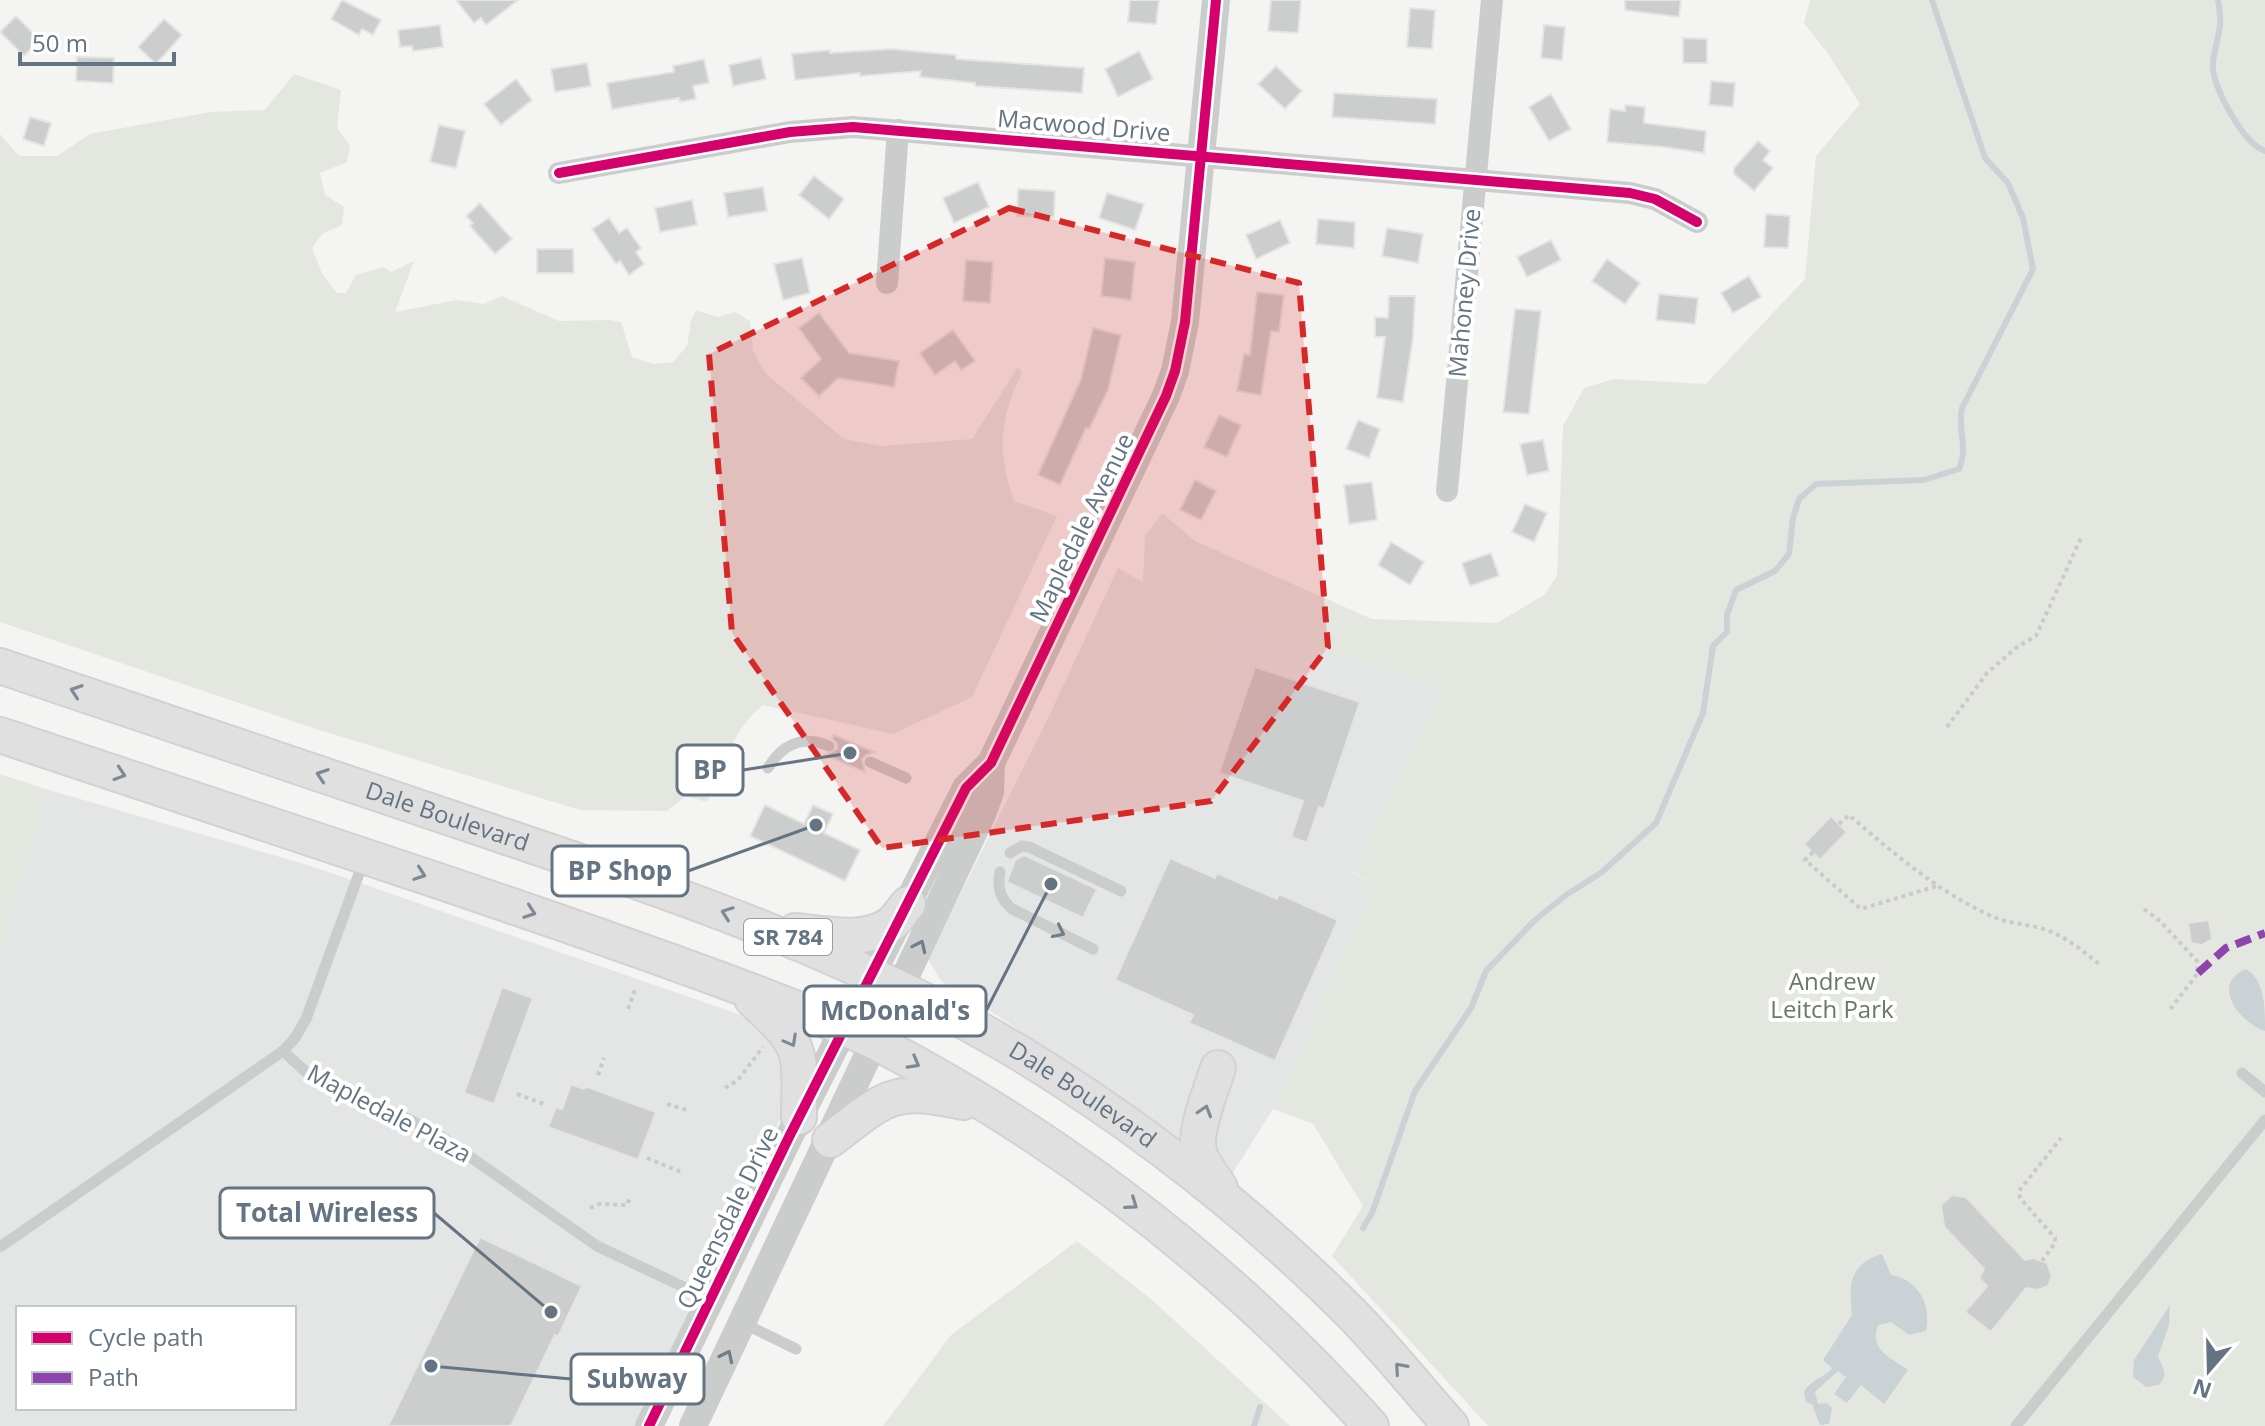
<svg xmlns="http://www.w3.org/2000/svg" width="2265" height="1426" font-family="'Open Sans',sans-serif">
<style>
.built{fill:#e4e6e5;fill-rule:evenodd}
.green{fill:#e4e7e0}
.water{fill:#cbd2d5}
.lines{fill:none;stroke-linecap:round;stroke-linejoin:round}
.stream{stroke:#cbd2d5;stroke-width:6}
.building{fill:#cccece;stroke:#e4e4e2;stroke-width:2}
.primary-casing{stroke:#d1d2d1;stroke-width:38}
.path{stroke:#cacaca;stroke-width:4;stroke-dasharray:4 4;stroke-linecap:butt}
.service{stroke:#cbcdcd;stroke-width:11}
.minor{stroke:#cbcdcd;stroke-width:22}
.tertiary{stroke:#cbcdcd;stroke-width:28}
.primary{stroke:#e0e0e0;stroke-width:34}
.quiet{stroke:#8e44ad;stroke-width:8;stroke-dasharray:16 8;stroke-linecap:butt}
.cycleway-casing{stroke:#fff;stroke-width:15}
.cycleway{stroke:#d6006c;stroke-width:10}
.oneway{stroke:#7d8a96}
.oneway2{stroke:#6e7d8a}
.marked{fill:#d62828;fill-opacity:0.2;stroke:#d62828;stroke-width:6;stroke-dasharray:16 10;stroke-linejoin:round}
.labels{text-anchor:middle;stroke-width:8;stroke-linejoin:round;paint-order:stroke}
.shield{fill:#fff;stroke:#929ea8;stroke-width:2}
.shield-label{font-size:22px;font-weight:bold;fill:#647483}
.street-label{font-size:24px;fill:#647483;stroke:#fff}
.park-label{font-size:24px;fill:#677a63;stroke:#fff}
.leader{fill:none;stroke:#647483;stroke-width:3}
.callout-dot{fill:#647483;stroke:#fff;stroke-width:3}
.callout{fill:#fff;stroke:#647483;stroke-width:3}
.callout-label{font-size:26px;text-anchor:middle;font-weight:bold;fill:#647483}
</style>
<rect width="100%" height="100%" fill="#f4f4f2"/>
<path class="built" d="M1219,614L1443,688L1353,873L1374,885L1273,1109L1226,1184L1009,1023L941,981L928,959L1041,732L1156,789Z
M49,790L311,866L773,1026L796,1085L638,1426H0V957ZM18,1308H294V1408H18Z"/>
<path class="green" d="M1810,0H2265V1426H1488L1332,1256L1363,1206L1313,1124L1273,1109L1374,885L1353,872L1442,688L1219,614L1156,789L1041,733L1118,568L1143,582L1145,536L1162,513L1195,541L1372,619L1497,623L1544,595L1557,576L1563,426L1584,388L1614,379L1706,384L1805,279L1816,156L1860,104L1829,55L1804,23Z
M294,74L341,90L337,128L350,146L347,162L320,173L325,195L344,207L342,225L322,234L312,248L322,274L337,293H346L356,275L383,267L391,272L414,261L395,312L457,300L484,304L502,296L559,321L609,320L621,322L632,357L654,364L673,362L687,346L691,321L696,310L717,317L735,312L750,321L753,351L766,374L844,439L881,446L972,439L1018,367L1022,373C999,420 997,451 1014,501L1057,516L972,697L893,734L763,705C733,729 722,767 707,802L686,796L667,811L580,810L313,728L0,622V134L19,156H57L90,134L211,112L265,110Z
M0,774L49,790L0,957Z
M1077,1241L1152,1300L1290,1426H883L951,1335Z"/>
<path class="water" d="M2246,969C2265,981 2265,1006 2265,1031C2240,1023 2209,984 2246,969Z
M1882,1254L1891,1275C1918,1279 1932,1305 1926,1331L1909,1335L1891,1322L1878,1325C1869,1350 1890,1357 1908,1370L1884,1404L1861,1385L1847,1403L1834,1394L1846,1377L1838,1371L1815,1392L1818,1404L1827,1403L1832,1408L1829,1424L1820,1425L1812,1404L1806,1402L1804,1392C1813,1377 1824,1379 1832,1368L1823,1360L1852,1315C1849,1286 1848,1264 1882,1254Z
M2170,1305L2169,1325L2158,1356C2163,1369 2169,1373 2159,1385L2146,1387L2133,1377L2134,1360Z"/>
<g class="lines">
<path class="stream" d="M2218,0C2219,8 2221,17 2220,25C2219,39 2212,54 2213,69C2216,92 2243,143 2265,151
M1363,1228L1372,1213L1415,1091L1471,1008L1486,971L1535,920L1566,895L1602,872L1656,823L1703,713L1713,646L1727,632V615L1736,590L1775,571L1789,554L1793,518L1799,499L1816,484L1924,480L1959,469C1969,445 1957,432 1962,408L2033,269L2023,218L2008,183L1985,158L1932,0
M1254,1426L1260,1407"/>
</g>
<path class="building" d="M342,0L381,20L373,35L362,29L359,35L331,19Z
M456,0H518L486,25L481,18L474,23Z
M1130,0H1159L1156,24L1128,22Z
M1271,0H1301L1298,33L1268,31Z
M1625,0H1681L1679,17L1625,10Z
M1410,8L1435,10L1432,49L1407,47Z
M16,16L40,40L24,56L0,32Z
M164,19L182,35L156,64L138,47Z
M440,25L443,47L413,51L412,46L400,47L398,30Z
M1544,25L1565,27L1562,60L1541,58Z
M1683,38L1707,39V63H1683Z
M891,49L956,55V59L1084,68L1082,93L975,86V83L920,77L921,71L860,76V73L795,80L792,54L830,50V53Z
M1139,51L1153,79L1118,97L1105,69Z
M77,57L114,58L113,83L76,81Z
M761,58L766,79L733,86L729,65Z
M704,59L709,83L693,86L696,99L680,102L679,98L612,109L607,83L674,72L673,66Z
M587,63L591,86L555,92L551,69Z
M1276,66L1302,91L1285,109L1258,84Z
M516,79L532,100L501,125L484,104Z
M1711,81L1735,83L1733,107L1709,105Z
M1334,93L1437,99L1435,124L1332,117Z
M1551,94L1571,129L1549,141L1529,107Z
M1625,105L1645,107L1644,123L1706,131L1704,153L1664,147L1607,142L1610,109L1625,111Z
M30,117L51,123L44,146L23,139Z
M439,125L465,131L456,168L430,162Z
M1758,141L1770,151L1763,160L1773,168L1754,191L1734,174V168Z
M814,176L844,199L829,219L799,195Z
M978,182L989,207L954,223L943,198Z
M763,187L767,211L728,217L724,193Z
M1018,189L1055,191L1054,217L1017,216Z
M1107,193L1144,204L1135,230L1099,218Z
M692,200L697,225L660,232L655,208Z
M480,203L512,239L495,254L470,226L473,223L466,216Z
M1766,214L1790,216L1788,248L1764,247Z
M609,218L619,233L627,228L641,248L636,252L644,264L629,275L620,261L616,264L592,229Z
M1318,219L1355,222L1354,248L1316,244Z
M1280,220L1290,243L1256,259L1246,235Z
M1387,228L1423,234L1418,263L1382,256Z
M1551,240L1561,260L1527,277L1517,257Z
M537,249H573L574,273H537Z
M802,258L810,293L783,300L774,264Z
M1105,258L1135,262L1131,300L1101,296Z
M1607,259L1640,283L1625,304L1592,281Z
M966,260L993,262L990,303L963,301Z
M1749,276L1761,297L1733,313L1721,293Z
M1257,292L1284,295L1279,332L1271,331L1261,395L1237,391L1244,354L1250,355Z
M1659,294L1698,298L1695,324L1656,320Z
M1389,296H1415L1413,338L1403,402L1377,398L1385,337H1375V317L1388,318Z
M1515,309L1541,311L1529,414L1503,412Z
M819,313L849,353L899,361L894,387L838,378L819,396L801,378L821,359L799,328Z
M1093,328L1121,335L1108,390L1089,429L1086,428L1060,485L1038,475L1081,379Z
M953,330L975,361L961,370L955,361L935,375L920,353Z
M1219,415L1241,425L1227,457L1204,447Z
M1358,420L1380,429L1369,458L1346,449Z
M1543,440L1549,471L1527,475L1520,444Z
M1195,480L1216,491L1201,520L1180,510Z
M1372,482L1377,520L1349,524L1344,485Z
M1525,504L1547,513L1534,542L1512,532Z
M1391,542L1424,562L1410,585L1378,565Z
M1491,553L1499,576L1470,586L1462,563Z
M1255,667L1360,702L1324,809L1319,807L1307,843L1291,837L1303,801L1219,773Z
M834,735L874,752L866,755L862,759L865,772L825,755L837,749V744L832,738Z
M765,805L804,824L813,805L833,814L824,833L860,850L845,881L750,836Z
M1831,816L1847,832L1820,860L1804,844Z
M1024,855L1097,889L1083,918L1007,882L1015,860Z
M1170,858L1215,878L1217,873L1277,899L1279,894L1338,920L1275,1061L1189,1023L1193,1015L1115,980Z
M2209,920L2212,939L2202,945L2191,943L2188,923Z
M502,987L533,998L494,1104L464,1093Z
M571,1084L584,1089L585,1086L656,1112L638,1160L548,1127L556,1107L562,1109Z
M1952,1195L1966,1197L2025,1260L2034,1258L2047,1263L2052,1276L2048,1286L2038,1290L2026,1288L1991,1332L1965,1312L1987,1286L1979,1278L1984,1269L1944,1227L1941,1205Z
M480,1237L582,1286L558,1337L555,1335L511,1426H388Z"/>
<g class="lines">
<g class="primary-casing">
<g id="primary">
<path id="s1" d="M0,666C164,721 328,777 492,832C676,894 856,954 1023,1055C1142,1128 1252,1214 1351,1313C1386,1349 1418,1389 1451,1426"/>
<path d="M0,735C183,795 367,856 550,919C619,943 688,967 756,993C797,1009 839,1024 879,1044C1065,1141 1231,1270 1371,1426"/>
<path d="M795,931C823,934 867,943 891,924C897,919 902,911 908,904"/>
<path d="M752,999C804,1047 800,1048 799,1117"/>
<path d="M1218,1068C1211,1091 1192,1133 1200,1155C1204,1167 1214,1177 1220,1188"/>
<path d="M830,1140C885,1098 892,1086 963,1102"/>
</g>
</g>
<path class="path" d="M1947,727L1987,673L2017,647L2036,636L2081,538
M1839,824L1849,815C1893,853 1936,890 1989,915C2005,923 2020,923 2036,927C2061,933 2080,948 2099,964
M1813,852L1805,860L1861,909L1937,886
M2144,909L2160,921L2197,961L2198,973L2168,1012
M628,1009L636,987
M598,1075L604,1058
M725,1088L738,1080L763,1047
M517,1094L544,1104
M667,1104L687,1110
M647,1158L681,1172
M590,1208L600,1204L627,1205L630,1197
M2042,1261L2055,1243V1238L2020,1198L2019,1191L2061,1138"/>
<path class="service" d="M870,762L906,778
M768,768C782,744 803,735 829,746
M1010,853L1022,846L1029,847L1121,891
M1000,872C997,888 1000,898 1012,909L1093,949
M283,1051L306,1072L332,1089L403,1116L442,1137L597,1246L709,1299
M2242,1073L2265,1092
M0,1247L283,1051L295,1038L306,1019L364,860
M743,1323L796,1349
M2016,1426L2265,1120"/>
<path class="minor" d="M559,173L790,132L853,127L1630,193L1655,199L1697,222
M887,283L898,130
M1447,491L1492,0"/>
<path class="tertiary" d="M649,1426L789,1137L966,788L991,763L1166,396L1175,371L1185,322L1216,0
M693,1426L982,814L990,792L991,763"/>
<use href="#primary" class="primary"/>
<path class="quiet" d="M2198,973L2226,948L2265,933"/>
<g class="cycleway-casing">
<path id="cycleway" d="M559,173L790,132L853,127L1630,193L1655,199L1697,222
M649,1426L789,1137L966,788L991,763L1166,396L1175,371L1185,322L1216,0"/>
</g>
<use href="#cycleway" class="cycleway"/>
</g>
<defs><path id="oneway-chevron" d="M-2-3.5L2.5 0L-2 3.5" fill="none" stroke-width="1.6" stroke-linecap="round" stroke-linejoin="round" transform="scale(2)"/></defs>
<g class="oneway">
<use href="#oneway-chevron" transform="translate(76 691) rotate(-161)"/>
<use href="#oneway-chevron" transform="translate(120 774) rotate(18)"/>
<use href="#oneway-chevron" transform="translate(322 775) rotate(-161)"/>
<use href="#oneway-chevron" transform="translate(420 874) rotate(19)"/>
<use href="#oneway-chevron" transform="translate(530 912) rotate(19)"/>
<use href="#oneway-chevron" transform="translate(727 913) rotate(-160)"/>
<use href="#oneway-chevron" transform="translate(791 1041) rotate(61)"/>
<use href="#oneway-chevron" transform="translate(914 1063) rotate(29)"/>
<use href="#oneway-chevron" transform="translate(1205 1111) rotate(-73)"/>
<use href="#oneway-chevron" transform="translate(1132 1204) rotate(35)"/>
<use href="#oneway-chevron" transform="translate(1400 1368) rotate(-131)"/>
</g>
<g class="oneway2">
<use href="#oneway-chevron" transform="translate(1059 932) rotate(26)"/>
<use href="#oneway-chevron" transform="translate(920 946) rotate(-65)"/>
<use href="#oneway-chevron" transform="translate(727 1356) rotate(-64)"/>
</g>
<path class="marked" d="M1009,208L1299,283L1328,647L1211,801L882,848L732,633L709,354Z"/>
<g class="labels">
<rect class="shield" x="744" y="919" width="88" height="36" rx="6"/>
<g class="shield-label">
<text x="788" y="945">SR 784</text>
</g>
<g class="street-label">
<text transform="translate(1084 126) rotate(5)" y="8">Macwood Drive</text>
<text transform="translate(1465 293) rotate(-85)" y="8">Mahoney Drive</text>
<text transform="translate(1082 528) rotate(-64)" y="8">Mapledale Avenue</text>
<text dy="8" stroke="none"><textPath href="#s1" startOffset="472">Dale Boulevard</textPath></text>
<text dy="8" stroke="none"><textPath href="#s1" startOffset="1168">Dale Boulevard</textPath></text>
<text transform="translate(389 1114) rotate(28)" y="8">Mapledale Plaza</text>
<text transform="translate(728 1218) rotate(-64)" y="8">Queensdale Drive</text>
</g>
<g class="park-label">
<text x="1832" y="990">Andrew<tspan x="1832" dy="28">Leitch Park</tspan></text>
</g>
</g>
<path class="leader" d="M850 753L743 770M816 825L688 871M1051 884L986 1011M551 1312L434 1213M431 1366L571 1379"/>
<g class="callout-dot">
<circle cx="850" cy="753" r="8"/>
<circle cx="816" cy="825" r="8"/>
<circle cx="1051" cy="884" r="8"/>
<circle cx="551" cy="1312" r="8"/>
<circle cx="431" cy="1366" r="8"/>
</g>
<g class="callout">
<rect x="677" y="745" width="66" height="50" rx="8"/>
<rect x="552" y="846" width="136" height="50" rx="8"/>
<rect x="804" y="986" width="182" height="50" rx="8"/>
<rect x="220" y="1188" width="214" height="50" rx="8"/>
<rect x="571" y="1354" width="133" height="50" rx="8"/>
</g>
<g class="callout-label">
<text x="710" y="779">BP</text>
<text x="620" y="880">BP Shop</text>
<text x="895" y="1020">McDonald's</text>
<text x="327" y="1222">Total Wireless</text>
<text x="637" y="1388">Subway</text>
</g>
<rect x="16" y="1306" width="280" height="104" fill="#ffffff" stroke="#c1c7cd" stroke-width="2"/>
<rect x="32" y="1332" width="40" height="12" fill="#d6006c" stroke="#c1c7cd" stroke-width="2"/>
<text x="88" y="1346" font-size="24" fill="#647483">Cycle path</text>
<rect x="32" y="1372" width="40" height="12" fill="#8e44ad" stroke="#c1c7cd" stroke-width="2"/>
<text x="88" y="1386" font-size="24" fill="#647483">Path</text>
<g transform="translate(2209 1370) rotate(200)" stroke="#ffffff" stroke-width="6" paint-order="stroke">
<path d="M0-6L14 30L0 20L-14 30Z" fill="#647483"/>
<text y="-12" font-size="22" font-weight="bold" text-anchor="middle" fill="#647483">N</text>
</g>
<path d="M20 52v12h154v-12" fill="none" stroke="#647483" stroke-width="4"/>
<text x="32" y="52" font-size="24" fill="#647483" stroke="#ffffff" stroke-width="6" paint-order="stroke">50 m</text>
</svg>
